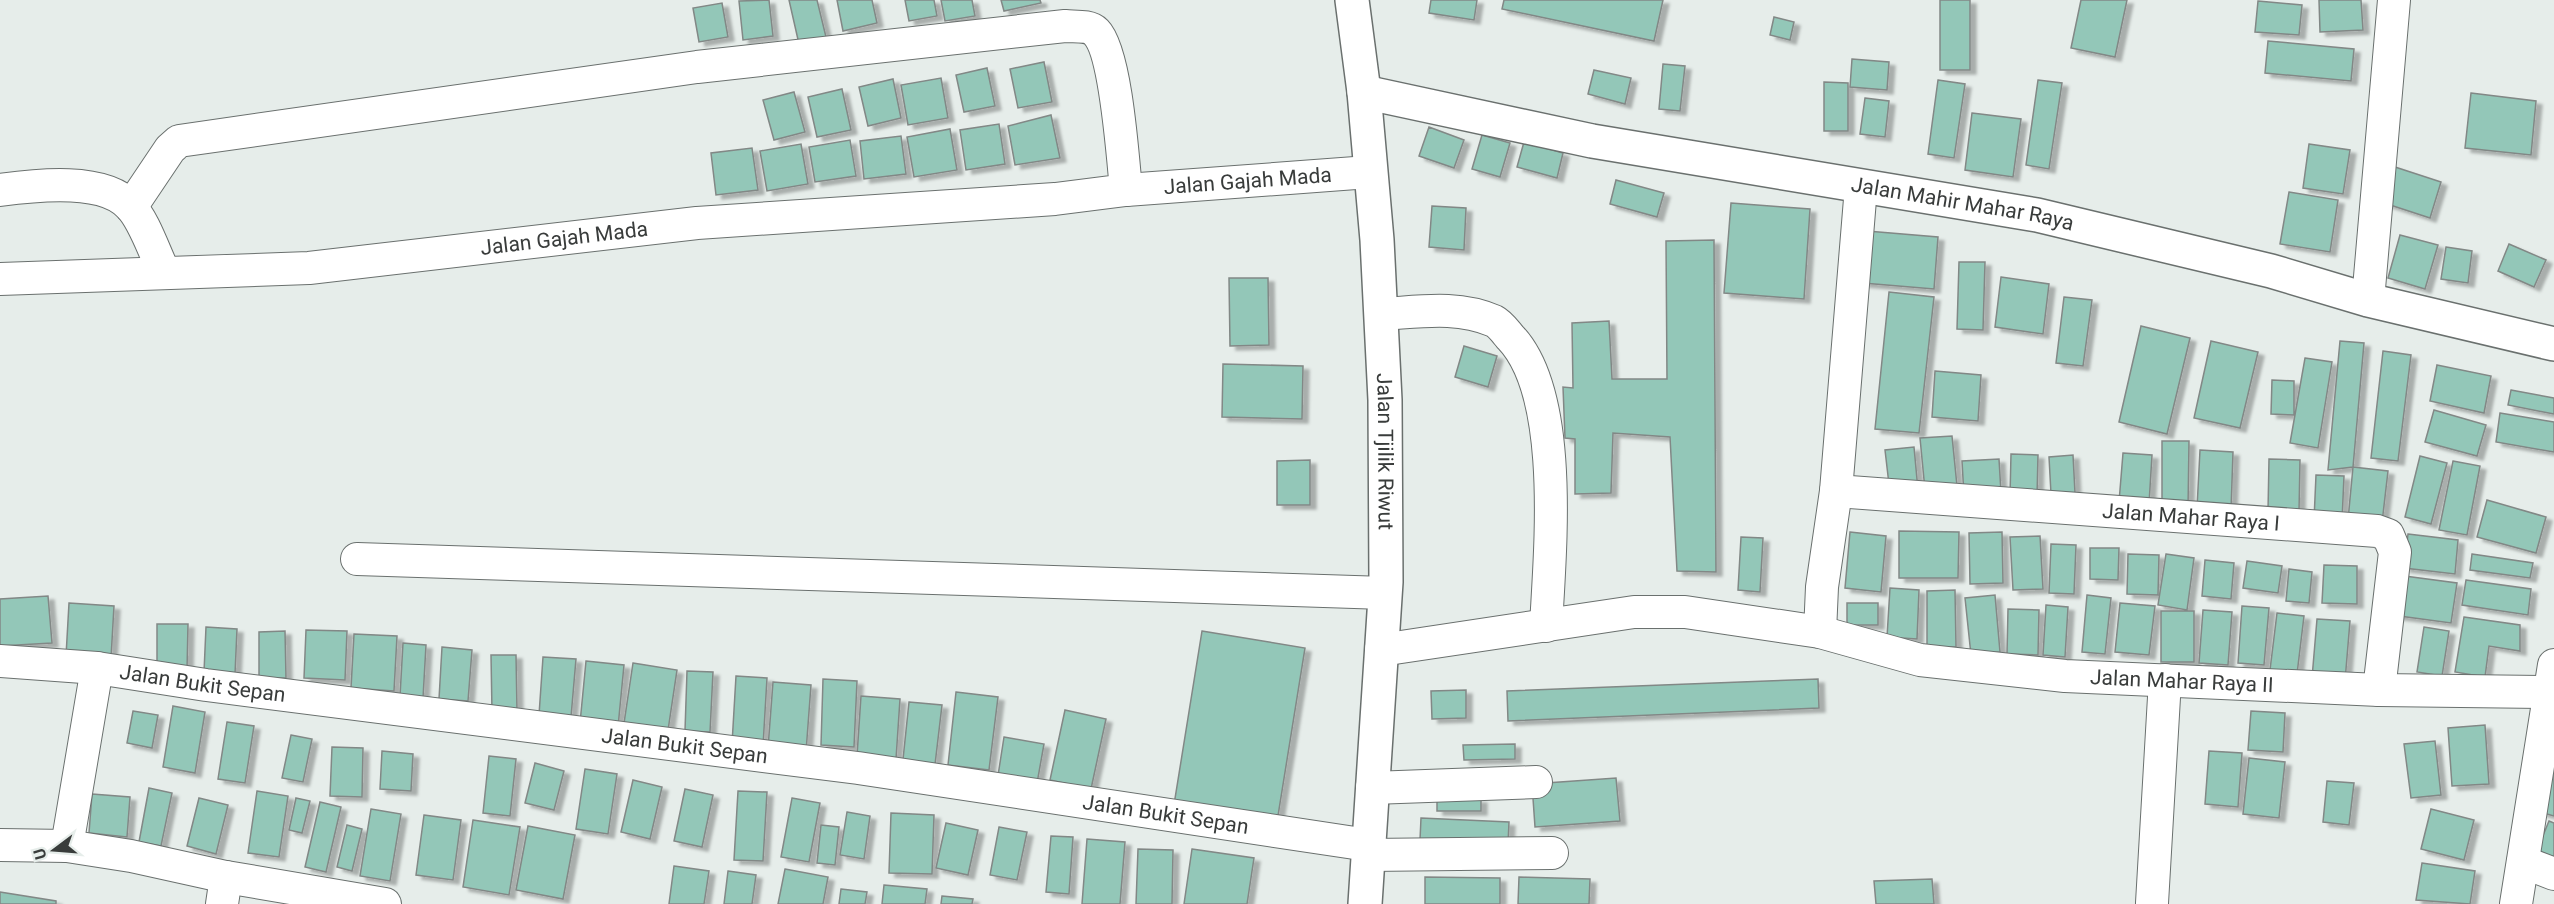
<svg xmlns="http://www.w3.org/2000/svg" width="2554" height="904" font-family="Roboto,sans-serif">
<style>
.building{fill:#93c7b8;stroke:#828886;stroke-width:1.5;filter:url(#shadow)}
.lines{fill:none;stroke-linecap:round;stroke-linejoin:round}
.minor-casing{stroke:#6a706e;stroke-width:34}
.major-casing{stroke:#6a706e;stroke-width:36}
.highway-casing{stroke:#6a706e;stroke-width:36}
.minor{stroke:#fff;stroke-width:32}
.major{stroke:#fff;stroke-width:33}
.highway{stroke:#fff;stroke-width:33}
.labels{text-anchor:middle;stroke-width:4.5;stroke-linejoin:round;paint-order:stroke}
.street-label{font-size:21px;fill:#393c3b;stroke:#e6edea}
</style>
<defs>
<filter id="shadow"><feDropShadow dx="6" dy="4" stdDeviation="1.5" flood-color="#0004"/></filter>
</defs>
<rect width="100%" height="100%" fill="#e6edea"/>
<path class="building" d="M769,0L773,36L743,40L739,1Z
M789,0H817L826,37L799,44Z
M837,0H872L877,23L843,31Z
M905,0H934L937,16L909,21Z
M941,0H972L975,16L945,21Z
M1001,0H1040L1041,3L1004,11Z
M1431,0H1477L1474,20L1429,13Z
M1504,0H1663L1654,41L1502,9Z
M1940,0H1970V70H1940Z
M2081,0H2127L2115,57L2071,48Z
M2319,0H2361L2363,30L2320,32Z
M2258,1L2302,5L2299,35L2255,32Z
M722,3L728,37L699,42L693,8Z
M1774,17L1794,22L1790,40L1770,35Z
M2268,41L2354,49L2351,81L2265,73Z
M1852,59L1889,62L1887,90L1850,87Z
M1044,62L1052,102L1018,108L1010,69Z
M1663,64L1685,66L1680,111L1659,109Z
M987,68L995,106L964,112L956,75Z
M1594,70L1631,78L1625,104L1588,94Z
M941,78L948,118L908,125L901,85Z
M893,79L901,118L868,126L859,87Z
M1938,80L1965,84L1954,158L1928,154Z
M2038,80L2062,83L2049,169L2026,165Z
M1824,82L1848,83V131H1824Z
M842,89L851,130L817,137L808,97Z
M794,92L805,132L774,140L763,100Z
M2471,93L2536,101L2531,155L2465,148Z
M1865,98L1889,101L1885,137L1860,134Z
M1972,113L2021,119L2013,177L1965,170Z
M1051,115L1060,158L1015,165L1008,126Z
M999,124L1005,164L966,170L960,130Z
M1429,127L1464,140L1454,168L1419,156Z
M950,129L957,170L914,177L907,137Z
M1482,135L1510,143L1500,177L1472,169Z
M901,136L906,174L864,179L860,141Z
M850,140L856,176L815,182L809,147Z
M1524,142L1563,153L1557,178L1517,167Z
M801,144L808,184L767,191L760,151Z
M2309,144L2350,150L2343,194L2303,188Z
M752,148L758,190L716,195L711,153Z
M2392,166L2441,182L2430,218L2381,202Z
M1616,180L1664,193L1657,217L1610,204Z
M2289,192L2338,200L2330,252L2280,244Z
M1731,203L1810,209L1804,299L1724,293Z
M1432,206L1466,208L1464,250L1429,247Z
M1867,231L1938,237L1934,289L1863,283Z
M2400,235L2438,245L2425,289L2388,278Z
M1714,240L1716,572L1677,571L1670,437L1613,433L1611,493L1575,494V439L1565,438L1563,387L1573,388L1572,323L1609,321L1612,379H1667L1666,241Z
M2509,244L2546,260L2534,287L2498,271Z
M2446,247L2472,251L2468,283L2441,279Z
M1959,262H1985L1983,330L1957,329Z
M2001,277L2049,284L2043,334L1995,327Z
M1229,278H1268L1269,345L1230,346Z
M1889,292L1934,297L1919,433L1875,429Z
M2064,297L2092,300L2083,366L2056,363Z
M2141,326L2190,338L2167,434L2119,422Z
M2211,341L2258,352L2240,428L2194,418Z
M2340,341L2364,343L2353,467L2328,470Z
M1464,346L1497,356L1488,387L1455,377Z
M2383,351L2411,355L2398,461L2371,458Z
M2305,358L2332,362L2318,448L2290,443Z
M1223,364L1303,366L1302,419L1222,417Z
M2437,365L2491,376L2484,413L2430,401Z
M1935,371L1981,375L1978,421L1932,417Z
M2272,380L2294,381V415L2271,414Z
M2511,390L2554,398V414L2508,405Z
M2434,410L2486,425L2477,456L2425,442Z
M2500,413L2554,422V452L2496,442Z
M1952,436L1957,486L1925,490L1920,438Z
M2162,441H2189L2188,509H2162Z
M1914,447L1918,490L1890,493L1885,450Z
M2200,450L2233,452L2231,510L2197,508Z
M2123,453L2152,455L2149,504L2119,502Z
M2011,454L2038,455L2037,496H2010Z
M2073,455L2075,493L2051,494L2049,457Z
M2420,456L2447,463L2431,524L2405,517Z
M1999,459L2001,493L1964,496L1962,461Z
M2269,459L2300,460L2299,512L2268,511Z
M1310,460V505H1277V461Z
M2453,461L2480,466L2467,535L2439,530Z
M2353,467L2388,471L2382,523L2348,520Z
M2316,475L2344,476L2342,521L2314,520Z
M2487,500L2546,517L2536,553L2477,537Z
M1899,531L1959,532L1958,578H1899Z
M1850,532L1886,536L1881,592L1845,588Z
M2002,532L2003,583L1970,584L1969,533Z
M2408,534L2458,540L2455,574L2404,568Z
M2040,536L2043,589L2013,590L2010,537Z
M1741,537L1763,538L1760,592L1738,590Z
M2051,544L2076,545L2074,594L2049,593Z
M2090,548H2119L2118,580L2090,579Z
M2128,554L2159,555L2158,595L2127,594Z
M2166,554L2194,558L2187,610L2158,605Z
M2472,554L2533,563L2530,578L2470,570Z
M2205,560L2234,563L2231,599L2202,596Z
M2247,561L2282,566L2278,593L2243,588Z
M2324,565L2357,566V604L2322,603Z
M2289,569L2312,572L2309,603L2286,601Z
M2397,575L2457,583L2451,623L2392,615Z
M2466,580L2531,589L2528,615L2462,605Z
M1890,588L1919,590L1917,639L1887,637Z
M1955,590L1956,647H1927V591Z
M1995,595L2000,652L1971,655L1965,598Z
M2087,595L2111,598L2105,654L2082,652Z
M48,596L52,643L0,646V599Z
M69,603L114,606L111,658L66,656Z
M1847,603H1878V625H1847Z
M2120,603L2155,606L2149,655L2115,652Z
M2046,605L2068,607L2065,657L2043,655Z
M2242,606L2269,608L2264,665L2238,663Z
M2008,609L2039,610L2038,655L2007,654Z
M2203,610L2232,612L2228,665L2199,663Z
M2161,611H2194V662H2161Z
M2277,613L2304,616L2297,674L2270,670Z
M2464,617L2520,625V651L2489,646L2485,677L2455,672Z
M2317,619L2350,621L2345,681L2312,678Z
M157,624H188L187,670H157Z
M206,627L237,629L235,674L204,672Z
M2424,627L2449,631L2442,676L2417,672Z
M306,630L347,631L345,680L304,678Z
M285,631L286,678H259V632Z
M1202,631L1305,648L1276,828L1173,811Z
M354,634L397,636L394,691L351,688Z
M403,643L426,645L423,698L400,696Z
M442,647L472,650L468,701L439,699Z
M491,655H516L517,711L492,712Z
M543,657L576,659L571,717L539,715Z
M586,661L624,665L618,727L580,723Z
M633,663L677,670L667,737L623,730Z
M687,671L713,672L710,732L685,731Z
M736,676L767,678L763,746L732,744Z
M823,679L857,681L854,747L821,745Z
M1818,679L1819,708L1508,721L1507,691Z
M773,682L811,685L806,752L768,748Z
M1466,690V718L1432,719L1431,691Z
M956,692L998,697L989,770L948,765Z
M861,696L900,699L896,759L857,756Z
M909,702L942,705L934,773L902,769Z
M173,706L205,712L195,773L163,767Z
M1065,710L1106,719L1091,789L1050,780Z
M133,711L158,715L152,748L127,743Z
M2251,711L2285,713L2283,752L2248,750Z
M227,722L254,726L245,783L218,779Z
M2485,725L2489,784L2452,786L2448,728Z
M291,735L312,739L303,782L282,778Z
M1004,737L1044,744L1036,789L997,782Z
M2435,741L2441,795L2411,798L2404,744Z
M1515,744V759L1464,760L1463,745Z
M332,747L363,748L362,797L330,796Z
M382,751L413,754L411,791L380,789Z
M2209,751L2242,753L2238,807L2205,804Z
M489,756L516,759L510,816L483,813Z
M2249,758L2285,762L2279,818L2243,814Z
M535,763L564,771L554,810L525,803Z
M2554,768V816L2540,812Z
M585,769L617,774L608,834L576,829Z
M1616,778L1620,821L1535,827L1532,784Z
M633,780L662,787L650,839L621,832Z
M2327,781L2354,783L2349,825L2323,822Z
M149,788L172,793L161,846L139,842Z
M685,789L713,795L702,847L674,841Z
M257,791L288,796L279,857L248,853Z
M738,791L767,792L763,861L734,860Z
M92,794L130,797L127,837L89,833Z
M199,798L228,805L216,854L187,846Z
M296,798L310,801L302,833L289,830Z
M792,798L820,803L809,862L781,857Z
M1437,799H1481V811H1437Z
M320,802L341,807L326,872L305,867Z
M371,809L401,814L390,881L360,876Z
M2431,809L2474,820L2464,860L2421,849Z
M847,812L870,816L864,859L840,855Z
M891,813L934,815L932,874L889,873Z
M424,815L461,820L453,880L416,875Z
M1421,818L1509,822L1508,844L1420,840Z
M473,820L520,827L509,895L463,887Z
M2549,821L2554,823V868L2533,860Z
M946,823L978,830L968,875L936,868Z
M347,825L362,829L352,871L337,867Z
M821,825L839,827L835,865L817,863Z
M528,826L575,835L563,899L516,890Z
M999,827L1027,832L1017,880L990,875Z
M1051,836L1073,837L1069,894L1046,892Z
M1087,839L1125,842L1120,904H1082Z
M1138,849L1173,850L1172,904H1136Z
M1192,849L1254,858L1247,904H1184Z
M2422,863L2475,871L2470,904L2416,900Z
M674,866L709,871L704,904H669Z
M785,869L828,877L823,904H778Z
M728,871L756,875L752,904H724Z
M1425,877L1500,878V904H1425Z
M1519,877L1590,879L1589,904H1518Z
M1932,879L1934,904H1876L1874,881Z
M884,885L927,889L925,904H882Z
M841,889L867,892L865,904H839Z
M0,892L56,901V904H0Z
M942,896L973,899L972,904H941Z"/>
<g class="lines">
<g class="minor-casing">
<g id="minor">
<path d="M0,190C36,185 104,177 130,206C144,220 155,254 164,272"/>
<path id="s1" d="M1126,190L1369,172"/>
<path id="s2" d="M0,279L309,268L697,223L1055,199L1126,190C1123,160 1116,52 1096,32C1089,25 1075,27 1065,26L697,67L179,141L170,149L131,207"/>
<path d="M2368,300L2394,0"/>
<path d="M1381,314C1419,312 1457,305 1494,321C1500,324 1505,331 1510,337C1565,394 1550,550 1546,626"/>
<path id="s3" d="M1836,491L2377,531L2388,535L2395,552L2379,690"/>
<path d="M357,559L1385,593"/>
<path d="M1820,632L1822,587L1836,491L1861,187"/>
<path id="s4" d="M1381,650L1634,612H1685L1820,632L1920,660L2065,676L2379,690L2550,692"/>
<path id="s5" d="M0,661L97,668L206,685L858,768L1368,845"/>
<path d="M1372,788L1536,782"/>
<path d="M0,845L67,846L131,856L226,877L385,904"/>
<path d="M67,846L97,668"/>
<path d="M1368,855L1552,853"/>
<path d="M2523,862L2554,874"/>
<path d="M2152,903L2165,680"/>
<path d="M222,904L226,877"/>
<path d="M2516,904L2554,665"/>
</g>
</g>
<g class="major-casing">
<g id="major">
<path id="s6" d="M1364,92L1592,141L2037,215L2271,271L2368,300L2554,344"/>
</g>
</g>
<g class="highway-casing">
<g id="highway">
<path id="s7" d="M1352,0L1364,92L1377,240L1385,400L1386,582L1365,904"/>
</g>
</g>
<use href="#minor" class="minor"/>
<use href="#major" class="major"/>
<use href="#highway" class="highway"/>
</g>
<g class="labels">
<g class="street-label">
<text dy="7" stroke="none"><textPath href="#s1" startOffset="122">Jalan Gajah Mada</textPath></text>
<text dy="7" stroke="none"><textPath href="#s6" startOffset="609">Jalan Mahir Mahar Raya</textPath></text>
<text dy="7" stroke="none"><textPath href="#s2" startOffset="566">Jalan Gajah Mada</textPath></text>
<text dy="7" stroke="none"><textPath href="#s7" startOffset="453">Jalan Tjilik Riwut</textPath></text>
<text dy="7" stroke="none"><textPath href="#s3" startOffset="356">Jalan Mahar Raya I</textPath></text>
<text dy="7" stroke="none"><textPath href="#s4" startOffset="810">Jalan Mahar Raya II</textPath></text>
<text dy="7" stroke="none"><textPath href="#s5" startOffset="204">Jalan Bukit Sepan</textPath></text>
<text dy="7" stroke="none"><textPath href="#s5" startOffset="690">Jalan Bukit Sepan</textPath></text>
<text dy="7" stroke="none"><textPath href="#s5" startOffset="1176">Jalan Bukit Sepan</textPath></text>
</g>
</g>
<g transform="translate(54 850) rotate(254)" stroke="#e6edea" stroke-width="4.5" paint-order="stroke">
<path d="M0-4.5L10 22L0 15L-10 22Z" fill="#393c3b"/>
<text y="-9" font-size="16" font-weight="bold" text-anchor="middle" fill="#393c3b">U</text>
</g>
</svg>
